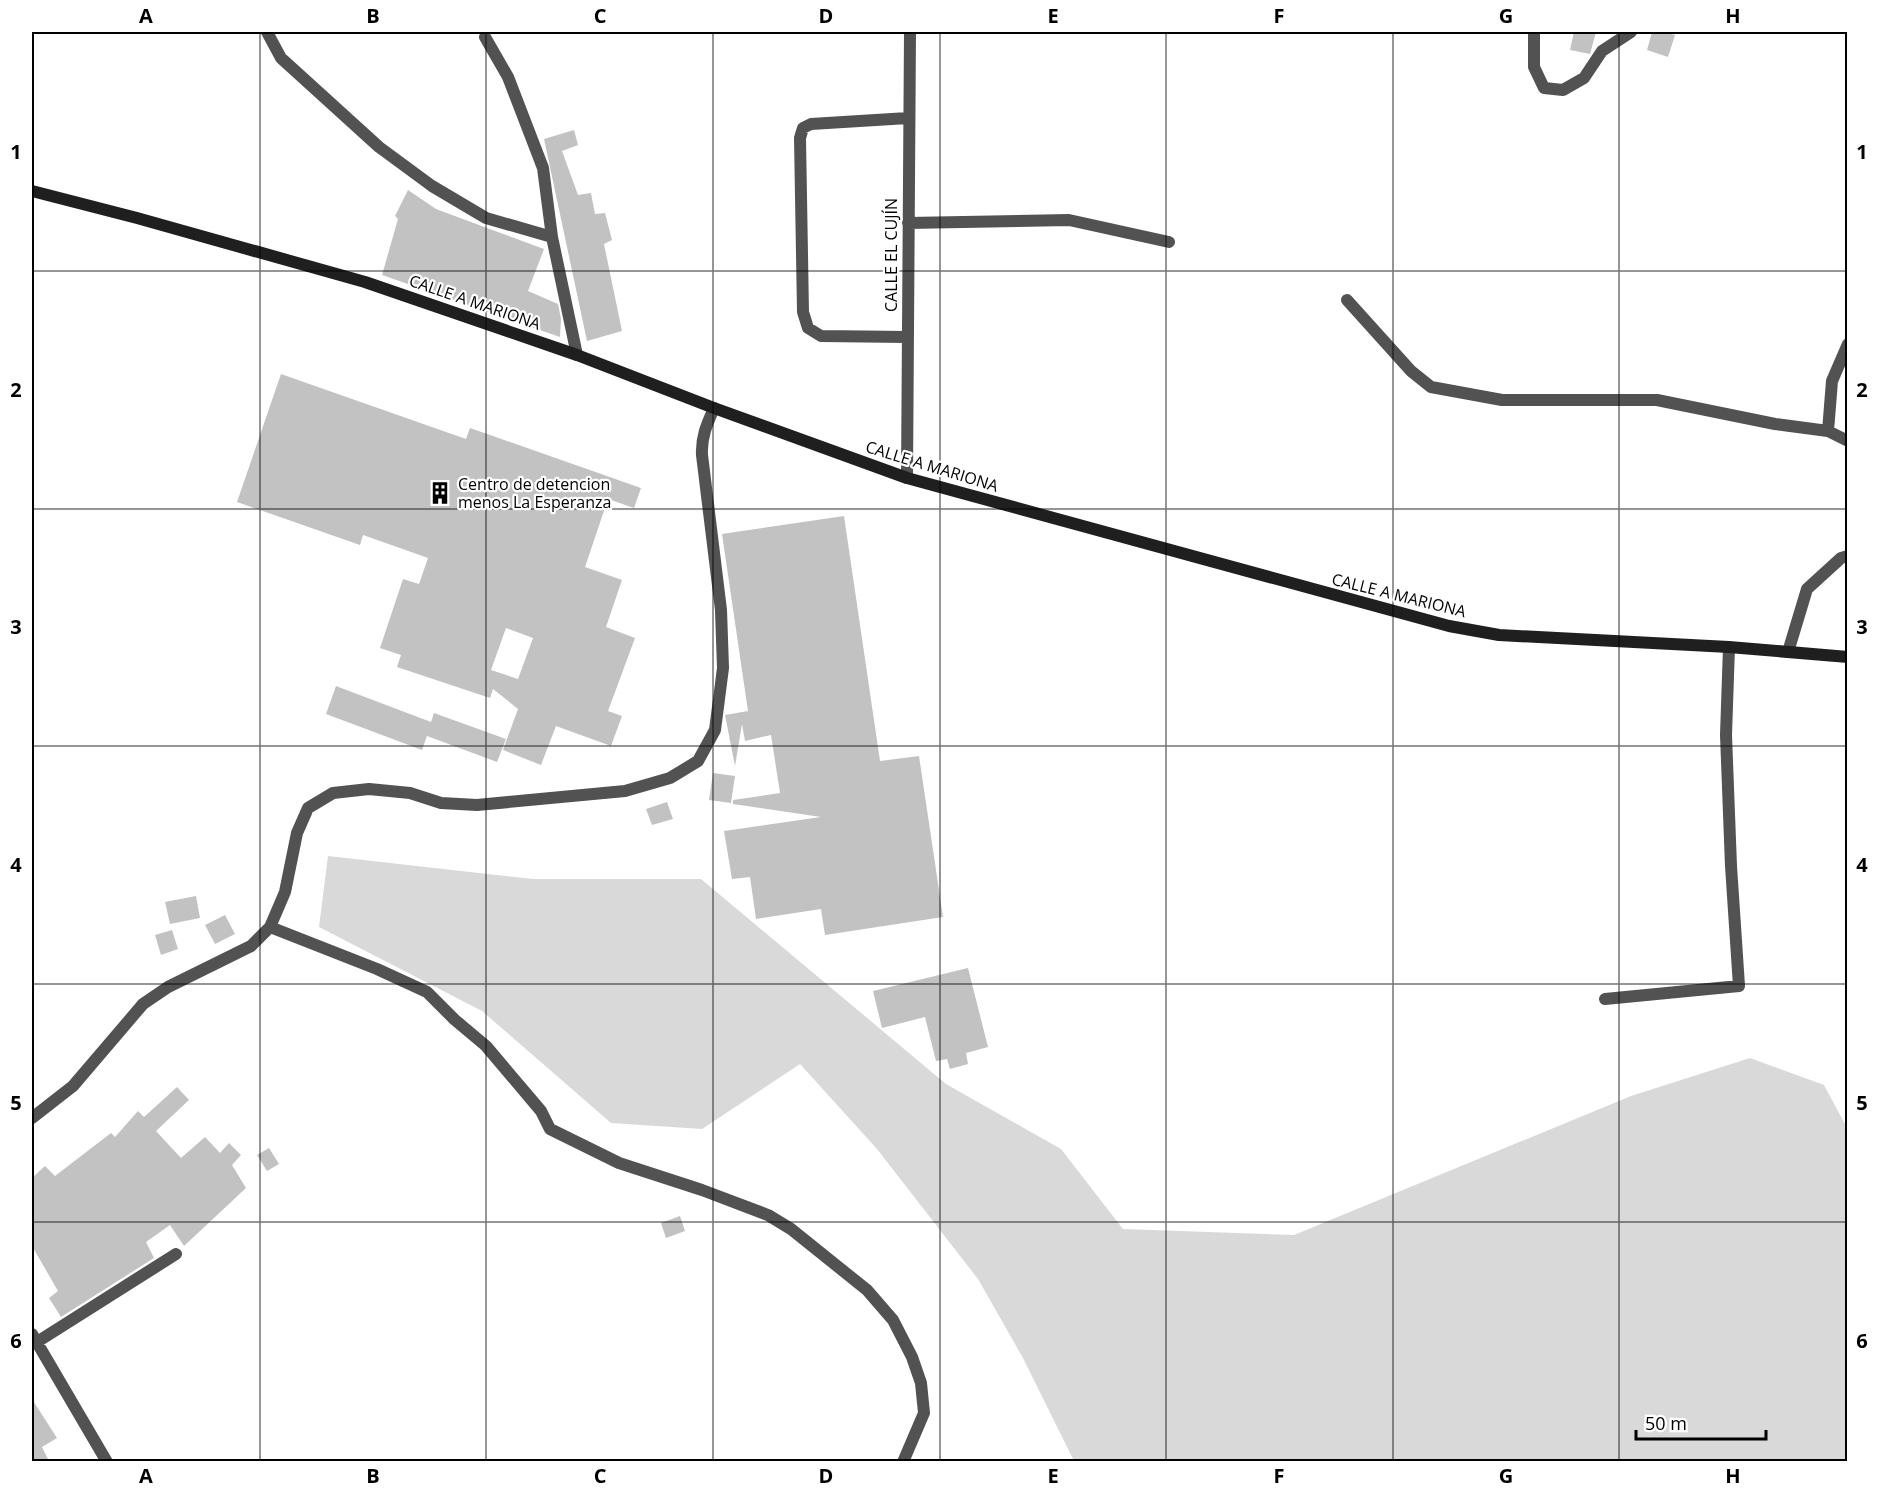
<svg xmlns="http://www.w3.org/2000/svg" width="1879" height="1493" font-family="'Open Sans',sans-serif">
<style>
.green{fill:#d9d9d9}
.building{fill:#c2c2c2;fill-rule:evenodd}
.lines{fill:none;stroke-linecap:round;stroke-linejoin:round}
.street{stroke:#525252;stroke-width:12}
.secondary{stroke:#1f1f1f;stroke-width:12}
.grid{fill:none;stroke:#000;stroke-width:1.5;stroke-opacity:0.55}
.labels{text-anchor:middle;stroke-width:4.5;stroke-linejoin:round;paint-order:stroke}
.street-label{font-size:16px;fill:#000;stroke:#fff}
.poi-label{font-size:16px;fill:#000;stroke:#fff;text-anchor:start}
.neatline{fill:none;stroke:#000;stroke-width:2}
.grid-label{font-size:20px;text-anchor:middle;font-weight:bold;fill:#000}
</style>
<rect width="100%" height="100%" fill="#fff"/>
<path class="green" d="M328,856L533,879H701L946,1084L1061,1149L1123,1229L1294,1235L1631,1096L1750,1058L1824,1085L1847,1128V1461H1074L1023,1358L978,1279L877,1149L800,1064L702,1129L611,1123L482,1011L319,927Z"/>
<path class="building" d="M1574,32H1596L1590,54L1570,50Z
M1652,32H1665L1675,35L1668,57L1647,50Z
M574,130L578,145L562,151L578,195L591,193L595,214L605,213L612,240L604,244L622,331L587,341L544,139Z
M408,190L436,209L544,249L528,291L558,304L561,319L560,337L382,275L398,219L395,216Z
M281,374L466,439L470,428L641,488L634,508L608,499L585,567L622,580L606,627L635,638L608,711L622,716L611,746L556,726L541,765L503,750L518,709L493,689L490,698L397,667L401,655L380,648L403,579L419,584L428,558L363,535L360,545L237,502ZM506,628L533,638L518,679L491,670Z
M844,516L880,761L919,756L943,917L825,935L821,909L756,919L750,877L732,879L724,831L821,817L733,804V800L780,793L771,735L745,741L742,724L735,766L725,715L748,711L722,534Z
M336,686L431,722L434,713L506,739L497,762L427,736L422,750L326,714Z
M713,773L735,776L731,803L709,800Z
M667,802L673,819L652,825L646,809Z
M196,896L200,918L170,924L165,902Z
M225,915L235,934L215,944L205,925Z
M172,930L178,949L161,955L155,935Z
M968,968L988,1047L966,1053L968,1064L950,1069L947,1059L936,1061L925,1017L882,1028L873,991Z
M177,1087L189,1100L156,1131L181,1158L205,1137L220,1153L229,1143L241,1155L232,1165L246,1188L184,1246L170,1225L146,1242L154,1258L61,1317L49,1298L58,1291L32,1246V1178L45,1166L55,1176L111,1133L115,1137L138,1111L144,1117Z
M269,1148L279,1164L267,1171L257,1155Z
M680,1216L685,1231L666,1238L661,1223Z
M32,1399L57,1438L42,1447L49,1461H32Z"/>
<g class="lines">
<path class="street" d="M267,32L281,58L379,147L432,186L486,218L552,237
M1534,32V67L1544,88L1563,90L1584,78L1602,51L1631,32
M485,37L508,77L543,168L552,237L577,355
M908,223L1069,220L1169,242
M1347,300L1411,371L1431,387L1502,400H1657L1775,424L1828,431L1848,441
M907,337L821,336L808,328L803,312L800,138L803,128L811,124L908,118
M1828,431L1832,381L1848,344
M907,478L910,32
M1788,652L1807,589L1841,558L1848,556
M270,927L377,969L427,992L455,1020L486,1046L541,1111L550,1129L619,1163L702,1190L768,1215L791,1229L867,1290L893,1320L912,1357L921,1383L924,1413L903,1462
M1605,999L1739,986L1731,866L1726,735L1729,647
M32,1118L73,1086L143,1004L168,987L251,946L270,927L285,892L297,833L308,808L333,793L369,789L410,793L441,803L477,805L625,791L670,778L698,761L715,730L723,668L721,610L702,455C701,437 707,424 714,408
M32,1334L107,1462
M37,1342L176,1254"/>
<path class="secondary" d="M32,191L137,218L365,282L577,355L714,408L907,478L1449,626L1499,635L1729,647L1848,657"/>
</g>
<path class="grid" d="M260,32V1462M486,32V1462M713,32V1462M940,32V1462M1166,32V1462M1393,32V1462M1619,32V1462M32,271H1848M32,509H1848M32,746H1848M32,984H1848M32,1222H1848"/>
<defs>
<g id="building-bare" transform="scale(1.8)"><path d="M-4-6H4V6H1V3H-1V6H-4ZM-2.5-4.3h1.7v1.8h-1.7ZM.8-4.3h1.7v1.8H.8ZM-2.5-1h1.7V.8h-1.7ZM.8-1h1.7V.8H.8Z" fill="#000" stroke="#fff" stroke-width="2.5" paint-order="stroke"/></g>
</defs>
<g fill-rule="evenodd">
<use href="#building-bare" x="440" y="493"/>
</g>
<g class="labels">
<g class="street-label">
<text transform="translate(891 255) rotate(-90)" y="6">CALLE EL CUJÍN</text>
<text transform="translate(475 302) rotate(19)" y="6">CALLE A MARIONA</text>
<text transform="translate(932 466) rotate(17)" y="6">CALLE A MARIONA</text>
<text transform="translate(1399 595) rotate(14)" y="6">CALLE A MARIONA</text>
</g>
<g class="poi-label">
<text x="458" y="490">Centro de detencion<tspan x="458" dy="18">menos La Esperanza</tspan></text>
</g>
</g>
<rect width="1879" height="1493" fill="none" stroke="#ffffff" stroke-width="66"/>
<path d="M1636 1430v9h130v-9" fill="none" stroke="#000000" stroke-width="3"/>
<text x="1645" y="1430" font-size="18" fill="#000000" stroke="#ffffff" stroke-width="4.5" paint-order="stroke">50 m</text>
<rect x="33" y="33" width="1813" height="1427" class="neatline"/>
<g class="grid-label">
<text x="146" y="23">A</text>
<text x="373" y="23">B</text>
<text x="600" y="23">C</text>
<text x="826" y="23">D</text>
<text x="1053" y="23">E</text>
<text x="1279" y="23">F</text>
<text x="1506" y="23">G</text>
<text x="1733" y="23">H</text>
<text x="16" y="159">1</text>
<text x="1862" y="159">1</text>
<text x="16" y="397">2</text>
<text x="1862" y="397">2</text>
<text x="16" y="634">3</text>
<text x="1862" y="634">3</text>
<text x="16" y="872">4</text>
<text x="1862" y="872">4</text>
<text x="16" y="1110">5</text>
<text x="1862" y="1110">5</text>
<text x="16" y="1348">6</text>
<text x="1862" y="1348">6</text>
<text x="146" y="1483">A</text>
<text x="373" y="1483">B</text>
<text x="600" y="1483">C</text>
<text x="826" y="1483">D</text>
<text x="1053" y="1483">E</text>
<text x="1279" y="1483">F</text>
<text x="1506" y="1483">G</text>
<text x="1733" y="1483">H</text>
</g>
</svg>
